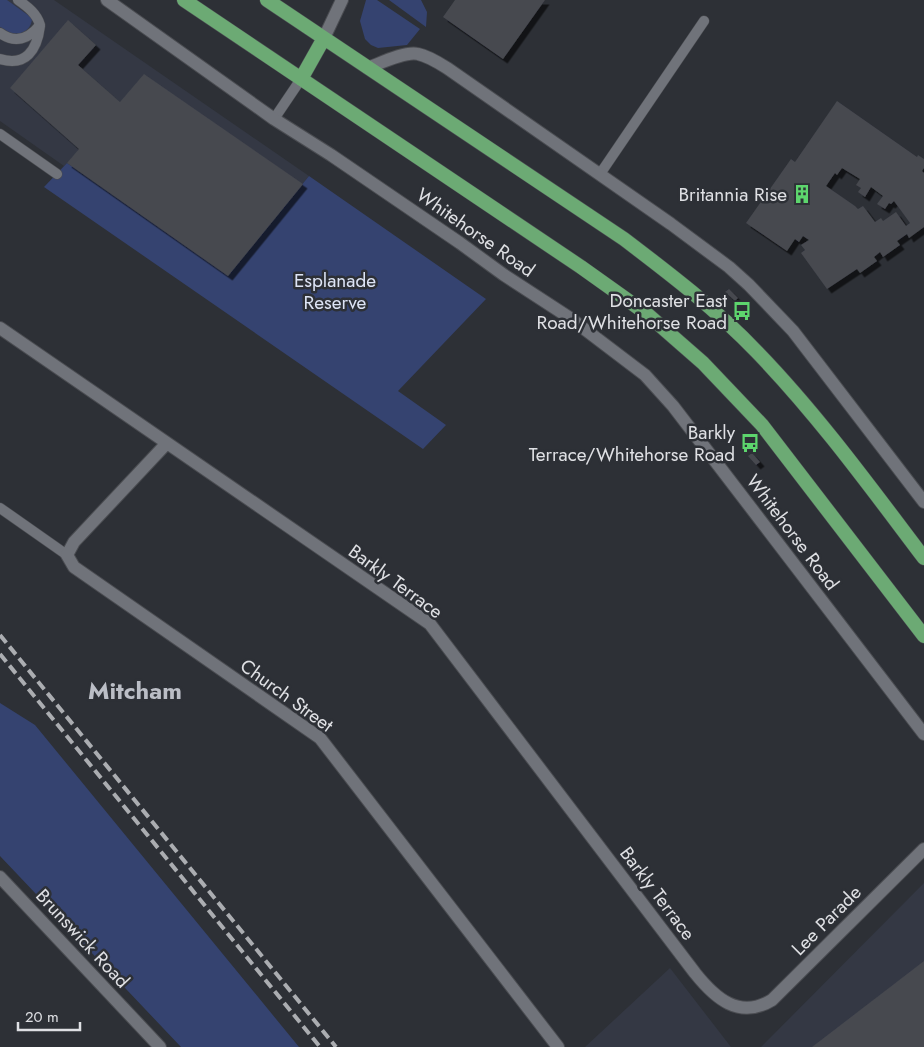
<svg xmlns="http://www.w3.org/2000/svg" width="924" height="1047" font-family="Jost,sans-serif">
<style>
.built{fill:#343844}
.green{fill:#354370}
.building{fill:#46484f;fill-rule:evenodd;filter:url(#shadow)}
.lines{fill:none;stroke-linecap:round;stroke-linejoin:round}
.service-casing{stroke:#4a4c51;stroke-width:11}
.minor-casing{stroke:#4a4c51;stroke-width:14}
.trunk-casing{stroke:#4a4c51;stroke-width:15}
.service{stroke:#70737a;stroke-width:10}
.minor{stroke:#70737a;stroke-width:12}
.trunk{stroke:#6caa74;stroke-width:14}
.rail{stroke:#abadb1;stroke-width:4;stroke-dasharray:10 5;stroke-linecap:butt}
.labels{text-anchor:middle;stroke-width:5;stroke-linejoin:round;paint-order:stroke}
.poi-label{font-size:19px;fill:#dfe0e4;stroke:#2d3036;text-anchor:end}
.street-label{font-size:19px;fill:#dfe0e4;stroke:#2d3036}
.park-label{font-size:19px;fill:#dde4f5;stroke:#2d3036}
.district-label{font-size:24px;font-weight:bold;fill:#bbbec6;stroke:#2d3036}
</style>
<defs>
<filter id="shadow"><feDropShadow dx="4.5" dy="4.5" stdDeviation="0" flood-color="#0009"/></filter>
</defs>
<rect width="100%" height="100%" fill="#2d3036"/>
<path class="built" d="M0,0H54L309,176L228,276L67,163L64,166L0,121Z
M924,883V1047H761Z
M670,968L731,1047H585Z"/>
<path class="green" d="M0,0H7L32,18C32,29 22,36 11,33C8,32 3,28 0,27Z
M366,0H377L420,29L407,45L378,48L371,45L365,39L360,21Z
M389,0H421L427,12L426,27Z
M67,163L228,275L309,176L486,299L398,391L446,425L423,449L44,187Z
M0,703L35,725L299,1047H181L0,856Z"/>
<path class="building" d="M455,0H545L503,59L443,17Z
M68,20L96,45L78,65L120,102L144,74L303,184L228,276L67,163L79,149L10,88Z
M837,101L917,157L918,155L924,159V168L922,171L924,173V227L909,238L907,234L897,241L900,245L883,257L880,252L874,257L877,261L860,273L857,269L827,289L801,253L805,250L801,245L809,240L803,236L799,242L795,239L787,251L746,223L791,159L795,162ZM842,168L860,179L856,185L861,188L858,192L865,197L871,187L883,196L877,204L885,209L889,203L891,204L894,201L910,223L906,226L896,212L883,221L881,218L875,222L863,206L858,209L855,206L826,186L835,173L837,175Z
M729,289L738,298L735,301L725,292Z
M752,453L760,462L756,465L748,456Z
M924,961V1047H812Z"/>
<g class="lines">
<g class="service-casing">
<path id="service" d="M0,33C15,44 29,39 40,25C37,14 28,7 18,0
M0,59C26,67 37,50 40,26
M274,119L301,79
M0,134L57,174
M600,174L704,21
M0,508L67,555"/>
</g>
<g class="minor-casing">
<path id="minor" d="M107,0L274,119L331,155L460,243L504,275L570,318L645,375L673,406L924,734
M324,38L342,0
M368,68C381,63 405,51 418,54C428,56 439,63 447,68L671,224L729,267L749,285L793,331L924,502
M0,328L430,624L695,973C715,998 739,1020 772,1000L924,849
M167,443L74,542L67,555L74,567L320,738L558,1047
M0,877L160,1047"/>
</g>
<g class="trunk-casing">
<path id="trunk" d="M184,0L581,267L647,314L703,363L762,425L924,636
M267,0L624,239C670,274 716,309 757,352C818,415 871,488 924,558
M301,79L324,38"/>
</g>
<use href="#service" class="service"/>
<use href="#minor" class="minor"/>
<use href="#trunk" class="trunk"/>
<path class="rail" d="M0,635L336,1047
M0,654L320,1047"/>
</g>
<defs>
<g id="building-bare" transform="scale(1.5)"><path d="M-4-6H4V6H1V3H-1V6H-4ZM-2.5-4.3h1.7v1.8h-1.7ZM.8-4.3h1.7v1.8H.8ZM-2.5-1h1.7V.8h-1.7ZM.8-1h1.7V.8H.8Z" fill="#5dd56d" stroke="#2d3036" stroke-width="2.5" paint-order="stroke"/></g>
<g id="bus-bare" transform="scale(1.5)"><path d="M-5-6H5V4H4V6H2V4H-2V6H-4V4H-5ZM-3.5-4V0h7V-4ZM-3.5 1.2v1.5H-2V1.2ZM2 1.2v1.5H3.5V1.2Z" fill="#5dd56d" stroke="#2d3036" stroke-width="2.5" paint-order="stroke"/></g>
</defs>
<g fill-rule="evenodd">
<use href="#building-bare" x="802" y="194"/>
<use href="#bus-bare" x="742" y="311"/>
<use href="#bus-bare" x="750" y="443"/>
</g>
<g class="labels">
<g class="poi-label">
<text x="787" y="201">Britannia Rise</text>
<text x="727" y="307">Doncaster East<tspan x="727" dy="22">Road/Whitehorse Road</tspan></text>
<text x="735" y="439">Barkly<tspan x="735" dy="22">Terrace/Whitehorse Road</tspan></text>
</g>
<g class="street-label">
<text transform="translate(476 232) rotate(35)" y="7">Whitehorse Road</text>
<text transform="translate(793 532) rotate(53)" y="7">Whitehorse Road</text>
<text transform="translate(396 581) rotate(36)" y="7">Barkly Terrace</text>
<text transform="translate(287 695) rotate(36)" y="7">Church Street</text>
<text transform="translate(658 893) rotate(53)" y="7">Barkly Terrace</text>
<text transform="translate(826 920) rotate(-45)" y="7">Lee Parade</text>
<text transform="translate(83 938) rotate(47)" y="7">Brunswick Road</text>
</g>
<g class="park-label">
<text x="335" y="287">Esplanade<tspan x="335" dy="22">Reserve</tspan></text>
</g>
<g class="district-label">
<text x="135" y="699">Mitcham</text>
</g>
</g>
<path d="M18 1022v8h62v-8" fill="none" stroke="#dfe0e4" stroke-width="2.5"/>
<text x="25" y="1022" font-size="15" fill="#dfe0e4" stroke="#2d3036" stroke-width="4" paint-order="stroke">20 m</text>
</svg>
